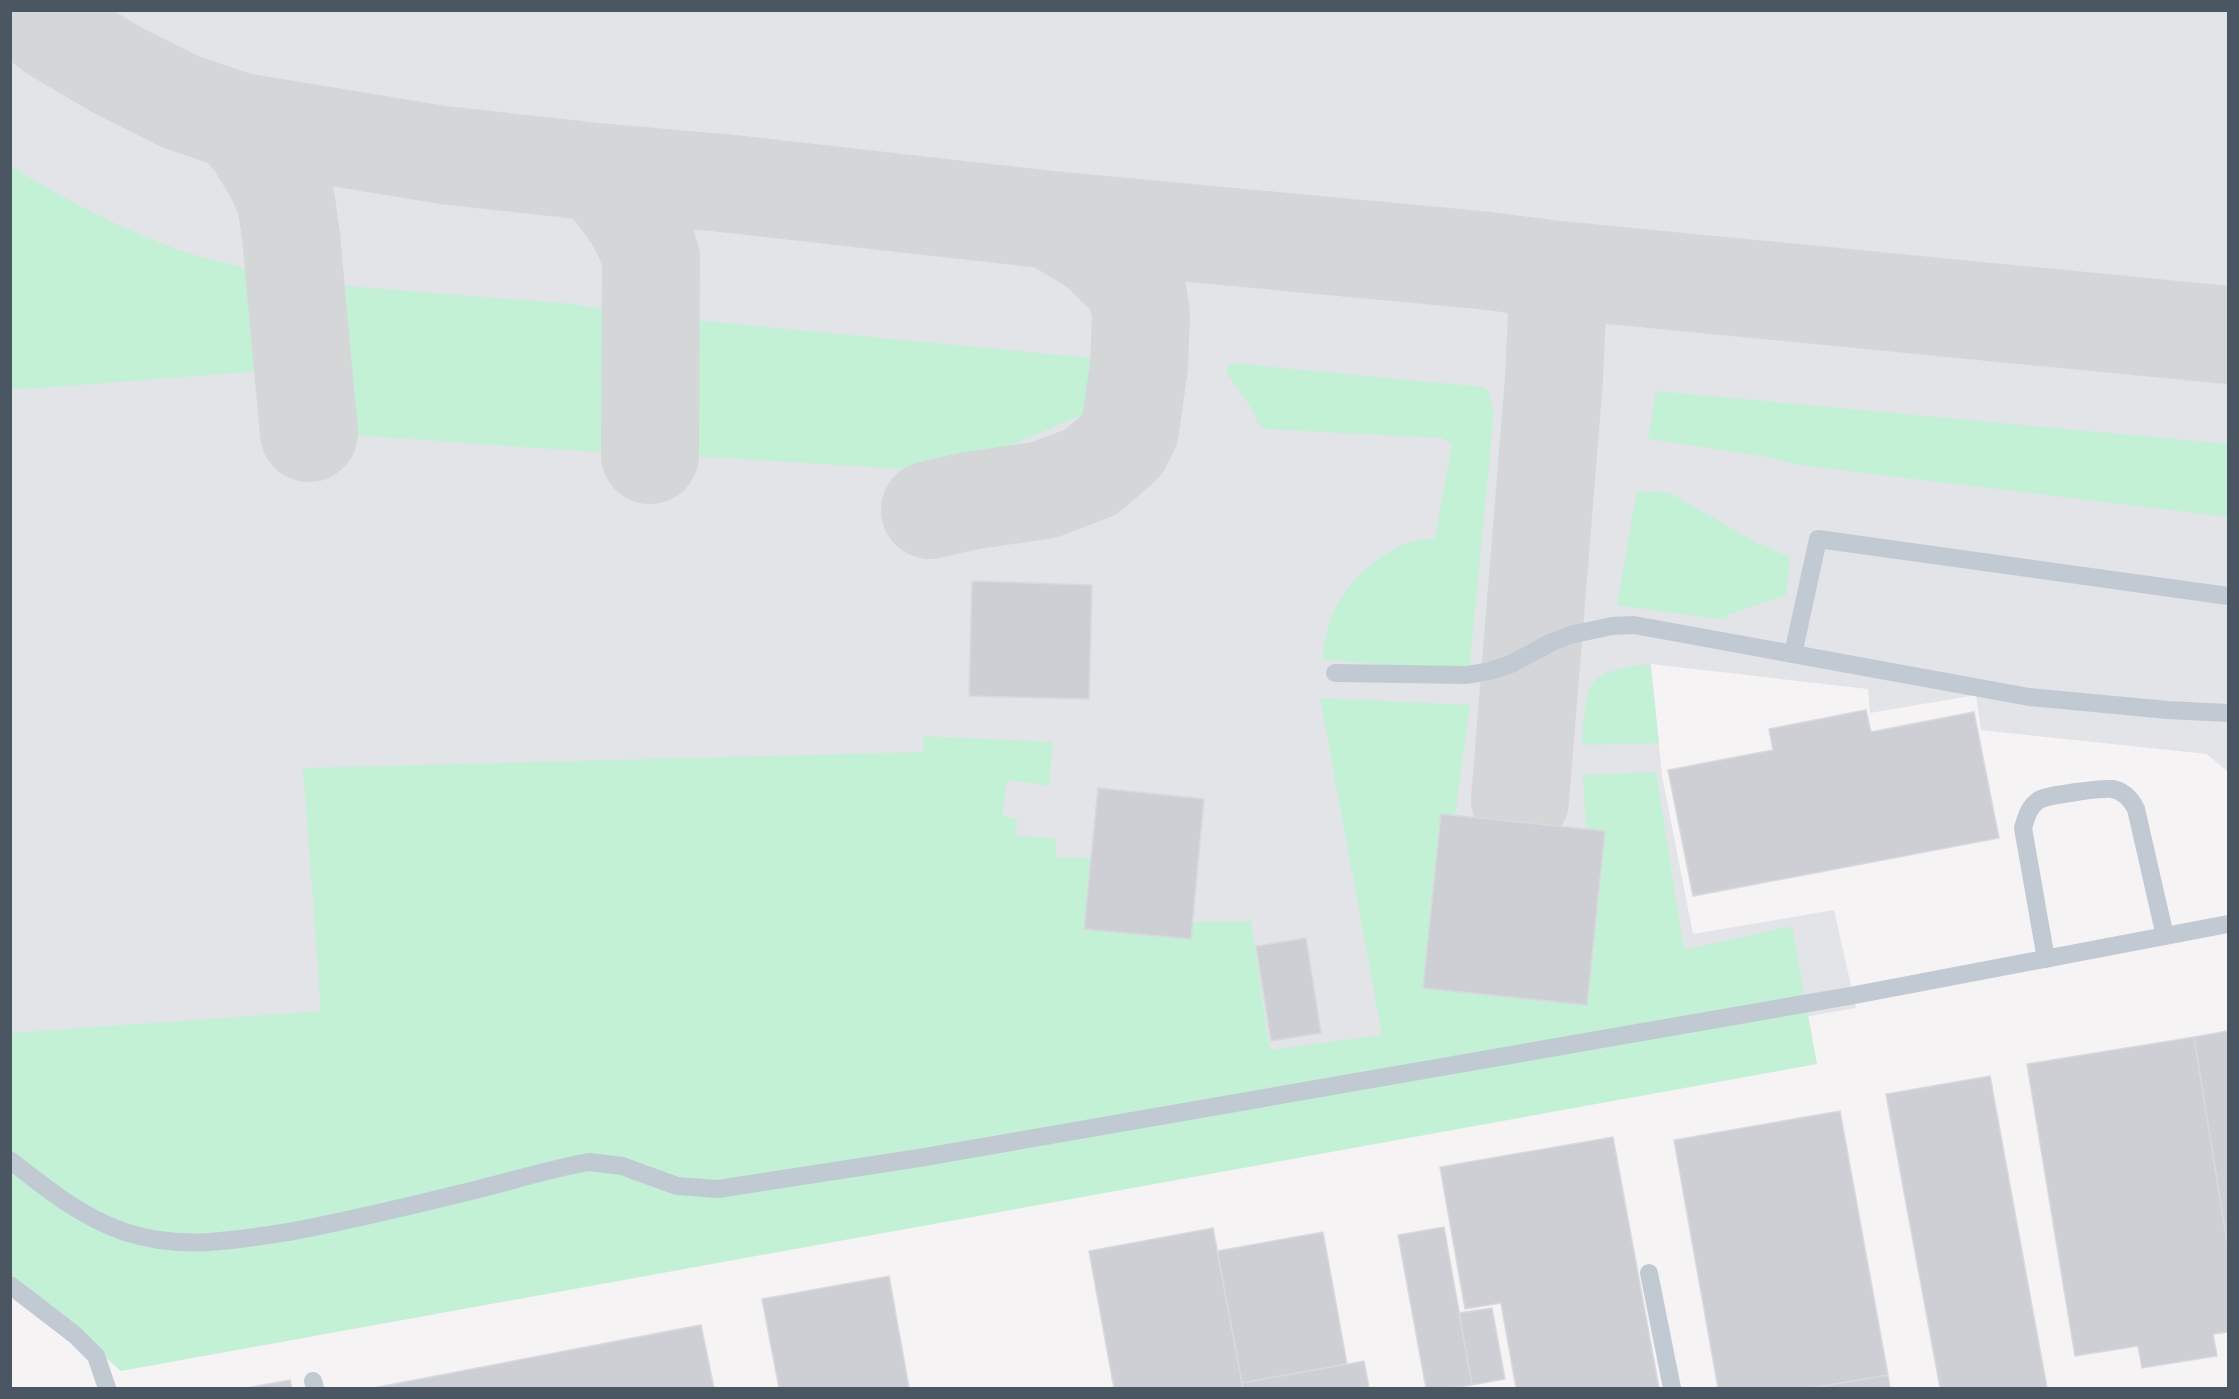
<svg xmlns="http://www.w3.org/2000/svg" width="2239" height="1399" font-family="'Archivo Narrow',sans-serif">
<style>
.airport{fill:#e2e4e7}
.green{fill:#c3f1d5}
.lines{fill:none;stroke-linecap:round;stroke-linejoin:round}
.taxiway{stroke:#d5d6d8;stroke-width:98}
.building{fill:#cdcfd5;stroke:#d7d9de;stroke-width:1.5}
.service{stroke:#c1cad2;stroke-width:18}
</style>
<rect width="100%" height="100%" fill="#f5f3f3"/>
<path class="airport" d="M11,11H2228V772L2207,754L1981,730L1976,695L1870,713L1868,689L1651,664L1662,776L1693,934L1834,910L1856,1008L1256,1112L11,1178Z"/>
<path class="green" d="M10,165C64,200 121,229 182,251C211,261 241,264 269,278L275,300L283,432L267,431L264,371L11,390Z
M334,285L573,304L626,313L629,315L625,454L336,434L321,304L326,292Z
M684,319L1112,360L1117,362L1122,391L1119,399L948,472L678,455Z
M1232,363L1483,387L1489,392L1494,413L1469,673L1322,659C1325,638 1329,616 1341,598C1357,573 1385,550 1413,541C1420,539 1428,539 1435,539L1452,443L1441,438L1265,429L1258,423L1251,408L1227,373V367Z
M1656,391L2228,444V517L1800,465L1762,456L1648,439Z
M1637,491L1670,493L1759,544L1790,557L1786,595L1727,615L1726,620L1617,605Z
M1650,664L1659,743L1582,745C1587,683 1582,672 1650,664Z
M1320,698L1470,705L1455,816L1441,814L1604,831L1586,829L1583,775L1656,772L1684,950L1792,926L1817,1064L121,1371L11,1277V1033L321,1011L303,768L923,752V736L1053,742L1049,786L1007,780L1002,816L1017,819L1016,836L1055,838L1056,857L1091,858L1192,922L1251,921L1270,1050L1382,1035Z"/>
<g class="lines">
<path class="taxiway" d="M25,10L53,32L119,71L181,102L237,121L443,155L597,172L723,183L1051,220L1480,260L1559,270L2228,335
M237,121L255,143L274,174L286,201L291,236L309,433
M597,172C620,198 642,224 651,258L650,455
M930,510L969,501L1044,490L1091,472L1122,445L1130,430L1139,366L1141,315L1138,295L1129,279L1099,249L1051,220
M1520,800L1554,379L1559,270"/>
</g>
<path class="building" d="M972,581L1092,585L1089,699L969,696Z
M1866,710L1871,732L1974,712L1999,838L1693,896L1668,770L1773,750L1769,729Z
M1098,788L1204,799L1191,939L1084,929Z
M1441,814L1605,831L1587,1005L1423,988Z
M1306,938L1321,1033L1271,1041L1256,946Z
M2228,1031V1248L2194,1037Z
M2194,1037L2228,1248V1332L2213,1334L2217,1356L2142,1368L2138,1346L2075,1356L2027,1064Z
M1990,1076L2047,1388H1940L1886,1094Z
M1840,1111L1888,1375L1811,1388H1718L1674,1140Z
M1613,1137L1659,1388H1516L1501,1303L1465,1309L1440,1167Z
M1444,1227L1472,1385L1451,1388H1426L1398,1235Z
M1213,1228L1243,1388H1114L1089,1251Z
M1323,1232L1347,1364L1242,1383L1217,1251Z
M889,1276L909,1388H779L762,1299Z
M1492,1308L1505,1379L1472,1385L1459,1313Z
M701,1325L714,1388H373Z
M1364,1361L1369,1388H1243L1242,1383Z
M1888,1375L1890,1388H1811Z
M290,1380L292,1388H246Z"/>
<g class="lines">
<path class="service" d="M1793,654L1818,539L2228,596
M1335,673L1467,675L1490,671L1511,664L1550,643L1570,635L1612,626L1634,625L2029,697L2168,710L2228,713
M2046,959L2023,828C2026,818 2029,806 2039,800C2047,795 2102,788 2112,789C2124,791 2131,799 2136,809L2165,936
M10,1160C47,1189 81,1217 125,1232C179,1250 233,1241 288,1232C354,1220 418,1204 483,1188C518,1179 554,1168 589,1162L622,1166L677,1186L718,1189L919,1158L1855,995L2228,924
M1649,1273L1672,1388
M10,1285L75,1335L96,1356L107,1388
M313,1381L315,1388"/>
</g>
<rect width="2239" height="1399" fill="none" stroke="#4a5661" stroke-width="24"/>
</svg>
